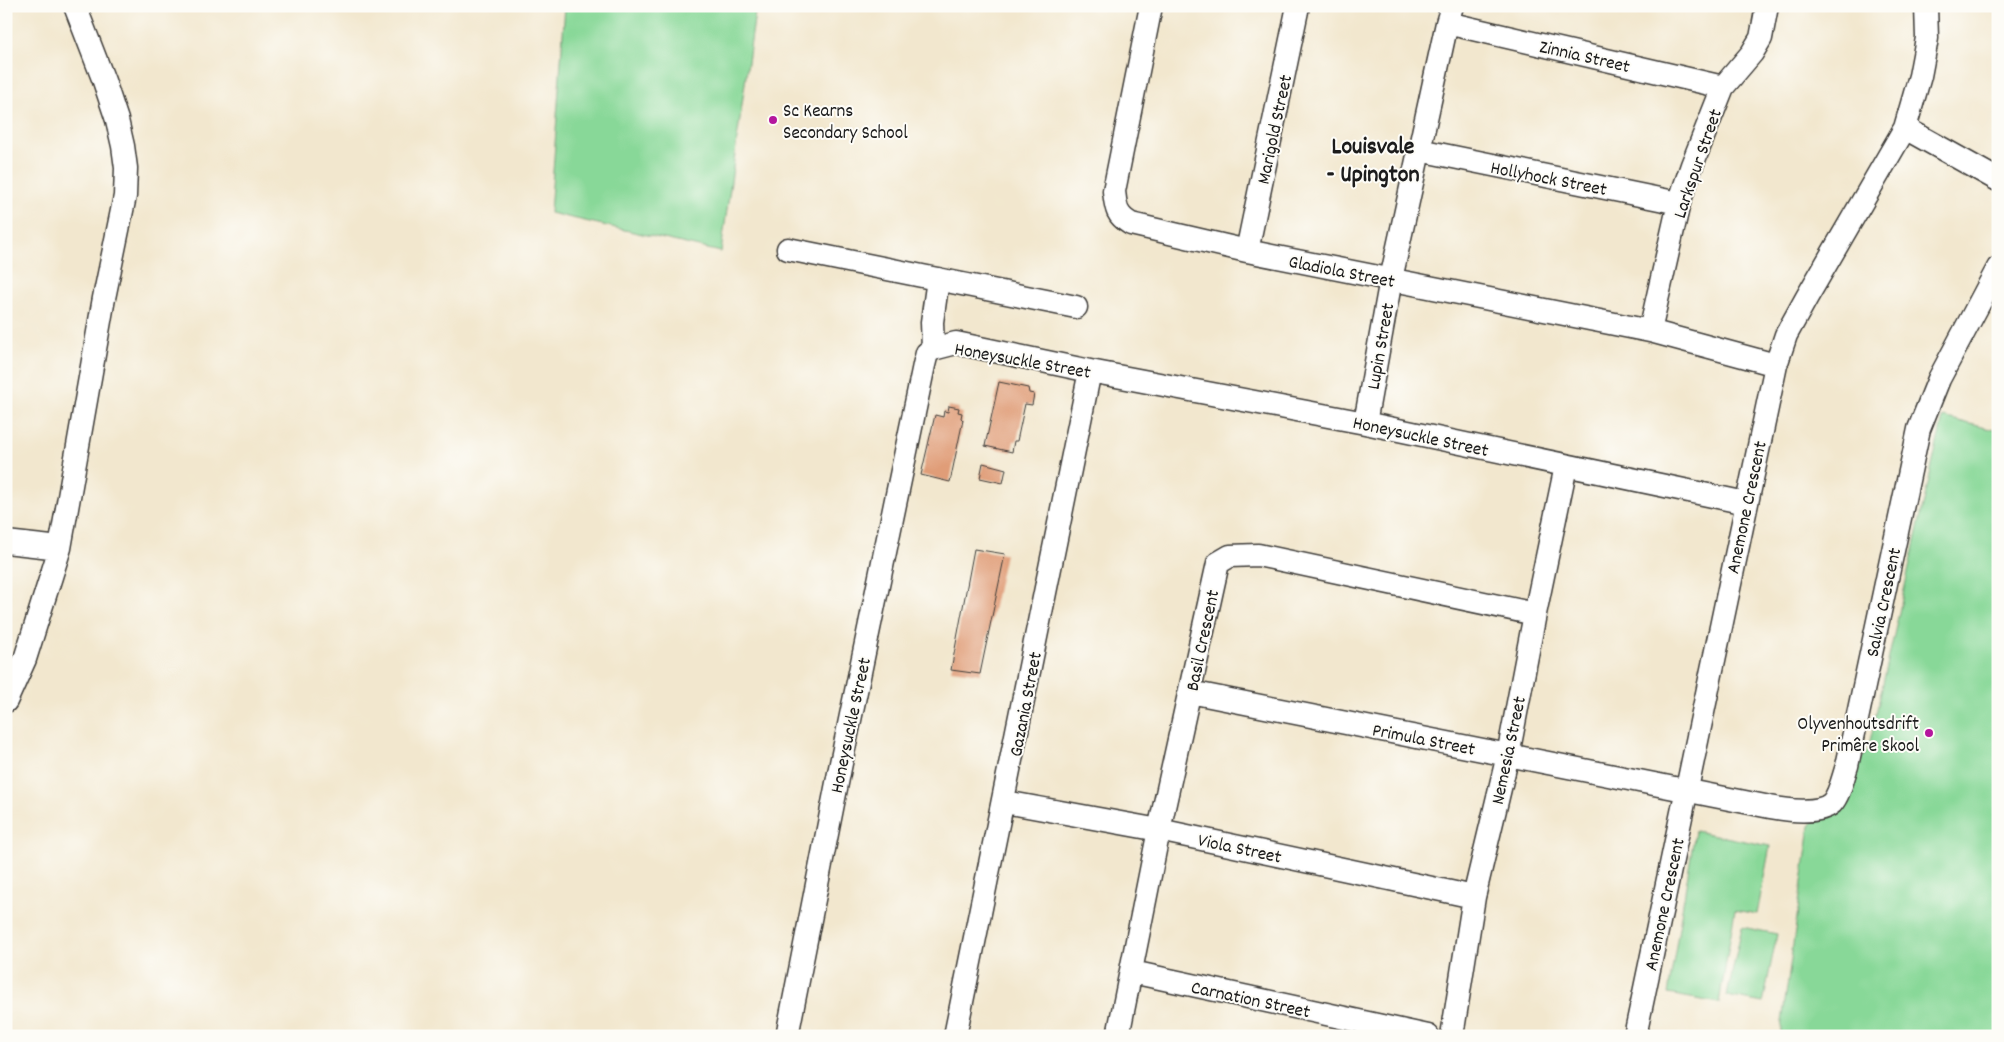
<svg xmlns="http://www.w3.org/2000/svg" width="2004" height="1042" font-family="Dekko,sans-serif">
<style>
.green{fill:#88d898;stroke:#527a5a}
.building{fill:#e09d78}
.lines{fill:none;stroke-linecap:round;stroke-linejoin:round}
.minor-casing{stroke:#3c3a37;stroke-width:25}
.minor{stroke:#fff;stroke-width:22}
.poi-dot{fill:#b5179e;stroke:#fdfcf7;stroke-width:2}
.labels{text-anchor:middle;stroke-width:4;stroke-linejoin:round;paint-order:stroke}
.street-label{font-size:19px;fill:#1c1c1c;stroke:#fdfcf7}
.poi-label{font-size:19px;fill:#1c1c1c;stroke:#fdfcf7;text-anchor:start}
.district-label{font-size:24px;font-weight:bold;fill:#1c1c1c;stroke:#fdfcf7}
</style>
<rect width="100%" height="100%" fill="#fdfcf7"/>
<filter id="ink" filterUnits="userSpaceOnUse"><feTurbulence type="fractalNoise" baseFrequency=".02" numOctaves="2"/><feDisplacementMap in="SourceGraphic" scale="10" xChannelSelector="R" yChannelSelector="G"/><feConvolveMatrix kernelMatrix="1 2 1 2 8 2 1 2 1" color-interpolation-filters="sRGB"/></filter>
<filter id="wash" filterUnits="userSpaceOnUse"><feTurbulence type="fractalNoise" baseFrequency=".0096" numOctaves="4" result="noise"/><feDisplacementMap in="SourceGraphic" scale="20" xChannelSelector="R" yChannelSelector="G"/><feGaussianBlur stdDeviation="1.12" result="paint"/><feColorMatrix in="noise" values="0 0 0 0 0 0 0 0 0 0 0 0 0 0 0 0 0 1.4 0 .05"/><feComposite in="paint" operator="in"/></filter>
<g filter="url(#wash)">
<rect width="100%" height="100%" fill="#f2e7ce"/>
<path class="green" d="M565,6H756L721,252L550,213Z
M1943,417L1998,431V1036H1780L1810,826L1868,750Z
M1695,831L1770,846L1757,914L1735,910L1719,1003L1668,994Z
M1742,927L1777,934L1763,1003L1727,996Z"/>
<g id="blocks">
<path class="building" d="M999,382L1028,388L1029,393L1034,394L1032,405L1025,404L1017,441H1014L1012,452L985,446Z
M949,406L959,408L958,412L962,413L961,418L963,420L950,482L921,475L935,415L943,417L944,411L948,412Z
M983,463L1006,469L1003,483L980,478Z
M974,549L1005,554L980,674L951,670Z"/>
</g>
</g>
<g filter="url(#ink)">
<use href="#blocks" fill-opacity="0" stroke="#3c3a37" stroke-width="1"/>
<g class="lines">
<g class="minor-casing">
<path id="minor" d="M1151,6L1114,191C1116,208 1116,215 1131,224L1247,251L1650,331L1776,365
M1447,23L1723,87
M1905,128L1998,180
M1419,150L1679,203
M788,249L1076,307
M1247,251L1298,6
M1650,331L1679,203L1692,165L1723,87L1752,53L1761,38L1767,6
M933,349L932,322L938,279
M1365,423L1391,279L1447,23L1452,6
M6,542L60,548
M1190,692L1770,807C1786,810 1819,815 1832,803C1840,794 1843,777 1847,766L1919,429L1939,379L1998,268
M6,701L25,659L60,548L104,298L125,196L126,168L123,146L117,120L104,81L75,6
M1005,802L1159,830L1474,897
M1132,972L1428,1036
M787,1036L840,768L924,365L927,353L933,349L956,343L1090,371L1365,423L1746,503
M955,1036C1002,815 1045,593 1090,371
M1118,1036L1159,830L1218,563L1230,556L1258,555L1535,614
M1452,1036L1474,897L1508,755L1535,614L1566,466
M1635,1036L1776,365L1786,335L1807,297L1905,128L1920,76L1924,55L1927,38L1926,6"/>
</g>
<use href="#minor" class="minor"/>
</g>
</g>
<g class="poi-dot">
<circle cx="773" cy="120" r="5"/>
<circle cx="1929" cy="733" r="5"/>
</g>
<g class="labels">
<g class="street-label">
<text transform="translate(1585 55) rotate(13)" y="7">Zinnia Street</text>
<text transform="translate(1273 129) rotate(-78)" y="7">Marigold Street</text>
<text transform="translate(1696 163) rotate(-71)" y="7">Larkspur Street</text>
<text transform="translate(1549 177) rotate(11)" y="7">Hollyhock Street</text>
<text transform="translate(1342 270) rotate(11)" y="7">Gladiola Street</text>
<text transform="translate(1379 346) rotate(-80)" y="7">Lupin Street</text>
<text transform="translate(1023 359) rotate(10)" y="7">Honeysuckle Street</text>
<text transform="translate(1421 435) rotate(12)" y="7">Honeysuckle Street</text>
<text transform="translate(1745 507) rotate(-78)" y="7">Anemone Crescent</text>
<text transform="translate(1882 602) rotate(-78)" y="7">Salvia Crescent</text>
<text transform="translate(1201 640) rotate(-78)" y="7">Basil Crescent</text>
<text transform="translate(1024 704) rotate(-79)" y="7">Gazania Street</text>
<text transform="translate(849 725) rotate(-78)" y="7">Honeysuckle Street</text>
<text transform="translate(1424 738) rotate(11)" y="7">Primula Street</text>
<text transform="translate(1507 750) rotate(-78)" y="7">Nemesia Street</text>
<text transform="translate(1240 847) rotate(12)" y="7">Viola Street</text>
<text transform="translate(1663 904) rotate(-78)" y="7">Anemone Crescent</text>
<text transform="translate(1251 998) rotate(12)" y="7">Carnation Street</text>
</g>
<g class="poi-label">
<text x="783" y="116">Sc Kearns<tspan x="783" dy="22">Secondary School</tspan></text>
<text x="1919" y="729" text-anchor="end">Olyvenhoutsdrift<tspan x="1919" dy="22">Primêre Skool</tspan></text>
</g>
<g class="district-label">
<text x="1373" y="153">Louisvale<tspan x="1373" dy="28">- Upington</tspan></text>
</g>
</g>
<rect width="2004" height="1042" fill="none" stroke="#fdfcf7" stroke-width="25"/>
</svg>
